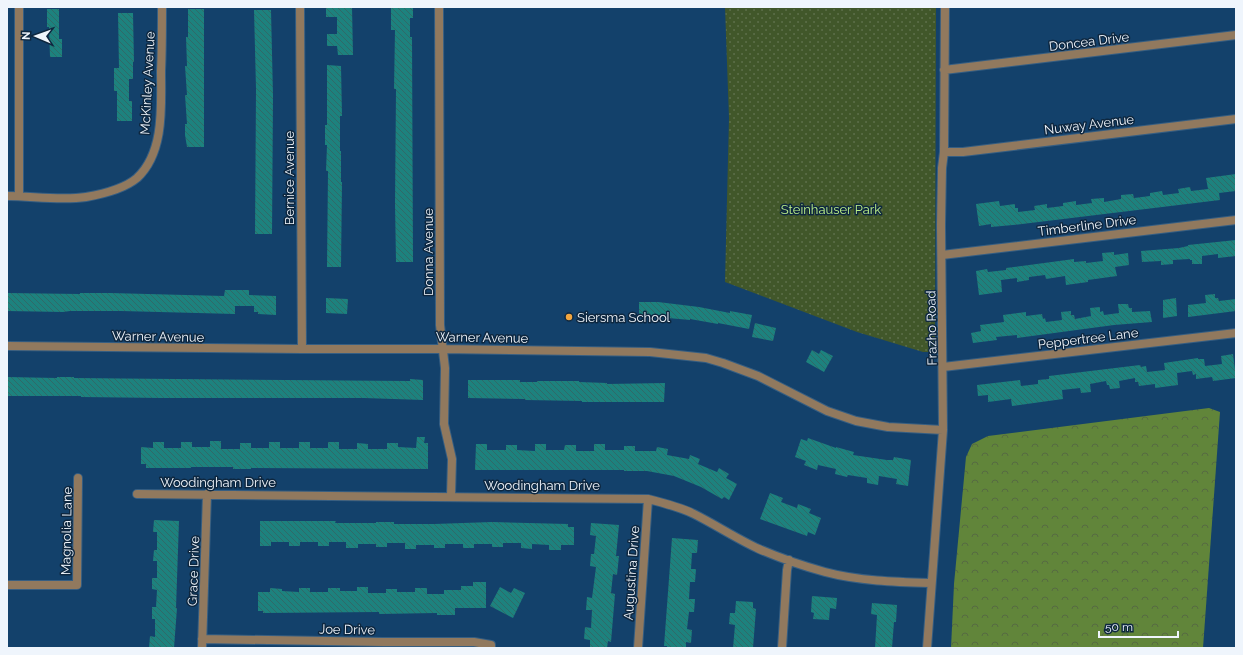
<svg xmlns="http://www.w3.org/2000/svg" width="1243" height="655" font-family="Raleway,sans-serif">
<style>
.forest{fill:url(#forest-crowns)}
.park{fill:url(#park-dots)}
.building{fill:url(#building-back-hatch)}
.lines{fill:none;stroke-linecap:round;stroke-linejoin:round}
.street-casing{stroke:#365e82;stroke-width:10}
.street{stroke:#91795e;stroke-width:8}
.poi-dot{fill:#f1a640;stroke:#0e273f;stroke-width:1.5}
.labels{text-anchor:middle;stroke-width:3;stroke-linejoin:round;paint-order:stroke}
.street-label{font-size:13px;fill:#eff5fc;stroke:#0e273f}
.park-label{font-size:13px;fill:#bcef88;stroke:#0e273f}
.poi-label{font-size:13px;fill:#eff5fc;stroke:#0e273f;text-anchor:start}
</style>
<defs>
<pattern id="forest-crowns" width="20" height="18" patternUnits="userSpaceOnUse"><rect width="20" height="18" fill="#61853a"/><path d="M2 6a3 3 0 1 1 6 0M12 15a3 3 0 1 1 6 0" fill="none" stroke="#566a42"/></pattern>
<pattern id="park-dots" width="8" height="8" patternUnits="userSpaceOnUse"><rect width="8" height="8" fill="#41572a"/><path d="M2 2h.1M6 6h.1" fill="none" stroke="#5d704a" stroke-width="1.8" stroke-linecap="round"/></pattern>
<pattern id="building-back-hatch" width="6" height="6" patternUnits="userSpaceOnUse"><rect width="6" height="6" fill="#1d827e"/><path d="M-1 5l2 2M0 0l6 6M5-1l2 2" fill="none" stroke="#306968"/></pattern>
</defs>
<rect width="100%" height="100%" fill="#13416b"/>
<path class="forest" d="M1209,408L1220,412L1203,648H951L954,584L966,457L972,444L988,436Z"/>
<path class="park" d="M725,7H936L935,352H923L857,332L725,282L729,118Z"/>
<path class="building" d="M326,7H352L353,55H338L337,46H327V34H337V17H326Z
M391,8H413V18H410V37H412L413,262H396L395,204L396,89H394L395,30H391Z
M47,9H59V39H62V57H50L49,27H47Z
M188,9H204V147H187L185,135V124H187L185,95H187L185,66H187L186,37H188Z
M254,10H271L273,96L272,234H255L256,89Z
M118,13H133L134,62H133V79H129V101H132V121H117V91H114V68H119Z
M327,65L341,66L342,116H340V151H341V182H342L341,267H327L328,171H326L327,145H325V125H327Z
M1236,174V191L1219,193L1220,200L1013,225L991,227V224L979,226L976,204L999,201L1000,206L1015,204V208H1018V212L1035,210L1034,206L1047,204V208L1063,206V203L1076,201V205L1092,203L1091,199L1104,198V202L1121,199V195L1133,194L1134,198L1150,196V193L1162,191L1163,195L1179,193L1178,189L1190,187L1191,191L1208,189L1206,178Z
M1236,240V256L1218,258V254L1202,256V264H1192V260H1190V259L1173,260V264L1161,265V261L1142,262L1141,251L1179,248L1188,246V245Z
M1114,252V255L1128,253L1129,265L1115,267L1117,276L1088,280V282L1066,285L1065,276L1046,279L1045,275L1029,277V280L1017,282V278L1001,280L1002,292L979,295L976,271L987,269L988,272L1006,270V268L1074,259V262L1086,261V263L1103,261L1102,253Z
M225,290H249V295L276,296V315L258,314V312H254V306H235V314L121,311H70L63,312L7,311V293L80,294V293H110L224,296Z
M1215,294V298H1218L1219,301L1236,299V311L1188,317V305L1206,303L1205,295Z
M326,298L348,299L347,314L326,313Z
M1176,298L1177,316L1163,318V300Z
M639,302H658L699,307L730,313V311L752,315L749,329L718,323V324L690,319V320L668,318L669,316L639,315Z
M1118,304H1128L1129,308H1132V312L1150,311L1152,322L1114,325L1017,338V335L996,337L997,340L973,343L971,333L981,331L980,325L1004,322L1003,315L1026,312V316L1042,314L1043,319L1045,318L1046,322L1062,320L1061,312L1071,311V315H1074L1075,319L1091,316L1090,308L1100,307V312L1103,311L1104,315L1119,313Z
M755,323L776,328L773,341L752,337Z
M812,350L819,354L821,350L833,356L824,372L806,362Z
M1233,354L1236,378L1213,381L1212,377L1196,379V374L1193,375L1192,371L1177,373L1178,385L1155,388V384L1139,386L1138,382H1135V378L1119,381L1120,388L1110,389L1109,385H1107L1106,381L1090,384L1091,392L1081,393L1080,388L1062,390L1063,399L1012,406L1011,399L988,402V395L978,396L977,385L1020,380L1021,386L1038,384V380L1049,379V376L1140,365L1141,367L1146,366L1147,372L1165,370L1164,363L1198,358V359H1204L1205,366L1222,364L1221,356Z
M7,377L57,378V377H74V378L174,379L410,381V379L423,380V400L364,398H161L81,397V396H7Z
M468,380H520V382H537V381H579V382L607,383V384L665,383L664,402H582V401L525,400V399L468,398Z
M417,437H425L424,443H428V469L251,468V469H233V467H191V468H146V464H141V447L153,448V442H164V448H181V442H192V447H210V441H221V449H240V443H251V448H269V442H280V448H299V442H310V448H328V442H339V449H357V443L368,444V449H387V443H398V447L416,448Z
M808,438L836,448V447L854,452L853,455L887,460H893L894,457L911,460L908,486L896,484L897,479L879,476L878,485L867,483V478L848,475L847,477L835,474L836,469L818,465L817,470L804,465L806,461L795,457L801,439L807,441Z
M476,444H487V450H506V445H517V450L535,451V444H546V450H564L565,445H576V451H594V444H605V450H624V446H635V451H656L657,447L668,449L667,455L689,459L690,455L700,459L698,464L717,472L719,468L729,474L726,478L737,484L729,500L724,497L722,499L701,487L674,476L647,471H624V470H475Z
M770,493L783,498L781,502L797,508L798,504L811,509L809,513L821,518L815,535L808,532L807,536L760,519Z
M154,520L179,521L176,608H177L174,648H149L150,636L155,637V619H152V607H156L157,590L152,589V578H157V561H153L154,550H157V532H153Z
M260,521H336L335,523H376V522H394V524H434L492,522L568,524V527H574V545H561V550H549V545L532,544V549L521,548V543H503V547H492V544H474V548H463V544H445V548H434V545H416V549H405V543H387V547H376V544H358V548H346V542H329V546H318V542H300V546H289V542H271V546H260Z
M591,523L619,525L616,556H619L617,575L613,574L611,593L615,594L611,642L608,641L607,648H590V640L584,639L585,627L591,628L592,610H586L587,597L592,598L596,567L590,566L591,554H594L596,536L590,535Z
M672,538L698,540L697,553H692L691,569H696L695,582H690L689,599H695L694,612H689L687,629L692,630L691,643L686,642V648H667V646H664Z
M473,582H486V608H455V615H437V613L379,614V612L263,613V611H258V592H270V588L282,589V591L299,592V588H310V592H328V588H340V591H357V587H368V593H386V589H397V592H415V588H427V594H444V590H461V586H473Z
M500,587L511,593L514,588L525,593L513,618L490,606Z
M812,596L837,598L836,609L830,608L829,620L813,619L814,613L811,612Z
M736,601L753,602V608L756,609L753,648H733L735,625L729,624L730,613H735Z
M872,603L897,605L896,622H894L892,648H875L877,615L871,614Z"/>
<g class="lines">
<g class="street-casing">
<path id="street" d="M300,7L302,349
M439,7L440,325L445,368L444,424L452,459L451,496
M944,70L1236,35
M944,152H963L1236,119
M7,196C32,196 61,201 86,197C103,194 124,189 137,178C165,152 161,105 161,71C162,50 162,28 162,7
M19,196V7
M942,255L1236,220
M7,346L302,349H442L650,352L706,358L723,363L758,376L827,411L856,421L888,427L943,430
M943,367L1236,333
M137,494L648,499C664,503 680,507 694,514C716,525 737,539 759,549C780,558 803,566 825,572C859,581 896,582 931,583
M7,585H77L78,478
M202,639L383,642H474L491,645V648
M202,648L207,494
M638,648L648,499
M782,648L787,570L789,560
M927,648L943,430L941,225L942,168L944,152L945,7"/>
</g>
<use href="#street" class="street"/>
</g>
<circle class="poi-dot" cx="569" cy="317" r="4"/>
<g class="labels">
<g class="street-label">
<text transform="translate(1089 41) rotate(-7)" y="5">Doncea Drive</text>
<text transform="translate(147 83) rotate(-87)" y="5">McKinley Avenue</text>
<text transform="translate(1089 124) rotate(-7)" y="5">Nuway Avenue</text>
<text transform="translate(289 178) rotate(-90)" y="5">Bernice Avenue</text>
<text transform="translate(1087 225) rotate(-7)" y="5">Timberline Drive</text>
<text transform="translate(428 252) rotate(-90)" y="5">Donna Avenue</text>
<text transform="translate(931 328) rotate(-91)" y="5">Frazho Road</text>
<text transform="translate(158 336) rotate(1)" y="5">Warner Avenue</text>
<text transform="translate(482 337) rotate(1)" y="5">Warner Avenue</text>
<text transform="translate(1088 338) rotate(-7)" y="5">Peppertree Lane</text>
<text x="218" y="487">Woodingham Drive</text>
<text x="542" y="490">Woodingham Drive</text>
<text transform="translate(66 531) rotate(-89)" y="5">Magnolia Lane</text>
<text transform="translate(193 571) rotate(-88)" y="5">Grace Drive</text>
<text transform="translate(631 573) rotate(-86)" y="5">Augustina Drive</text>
<text transform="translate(347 629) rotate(1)" y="5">Joe Drive</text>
</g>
<g class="park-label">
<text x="831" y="214">Steinhauser Park</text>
</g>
<g class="poi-label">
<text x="577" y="322">Siersma School</text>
</g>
</g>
<rect width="1243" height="655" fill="none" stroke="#eff5fc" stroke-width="16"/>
<g transform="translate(36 36) rotate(272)" stroke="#0e273f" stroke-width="3" paint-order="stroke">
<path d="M0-3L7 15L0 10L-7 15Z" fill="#eff5fc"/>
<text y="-6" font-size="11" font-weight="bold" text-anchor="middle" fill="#eff5fc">N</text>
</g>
<path d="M1099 631v6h79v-6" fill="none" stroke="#eff5fc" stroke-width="2"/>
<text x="1105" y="631" font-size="12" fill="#eff5fc" stroke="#0e273f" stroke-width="3" paint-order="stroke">50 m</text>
</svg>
